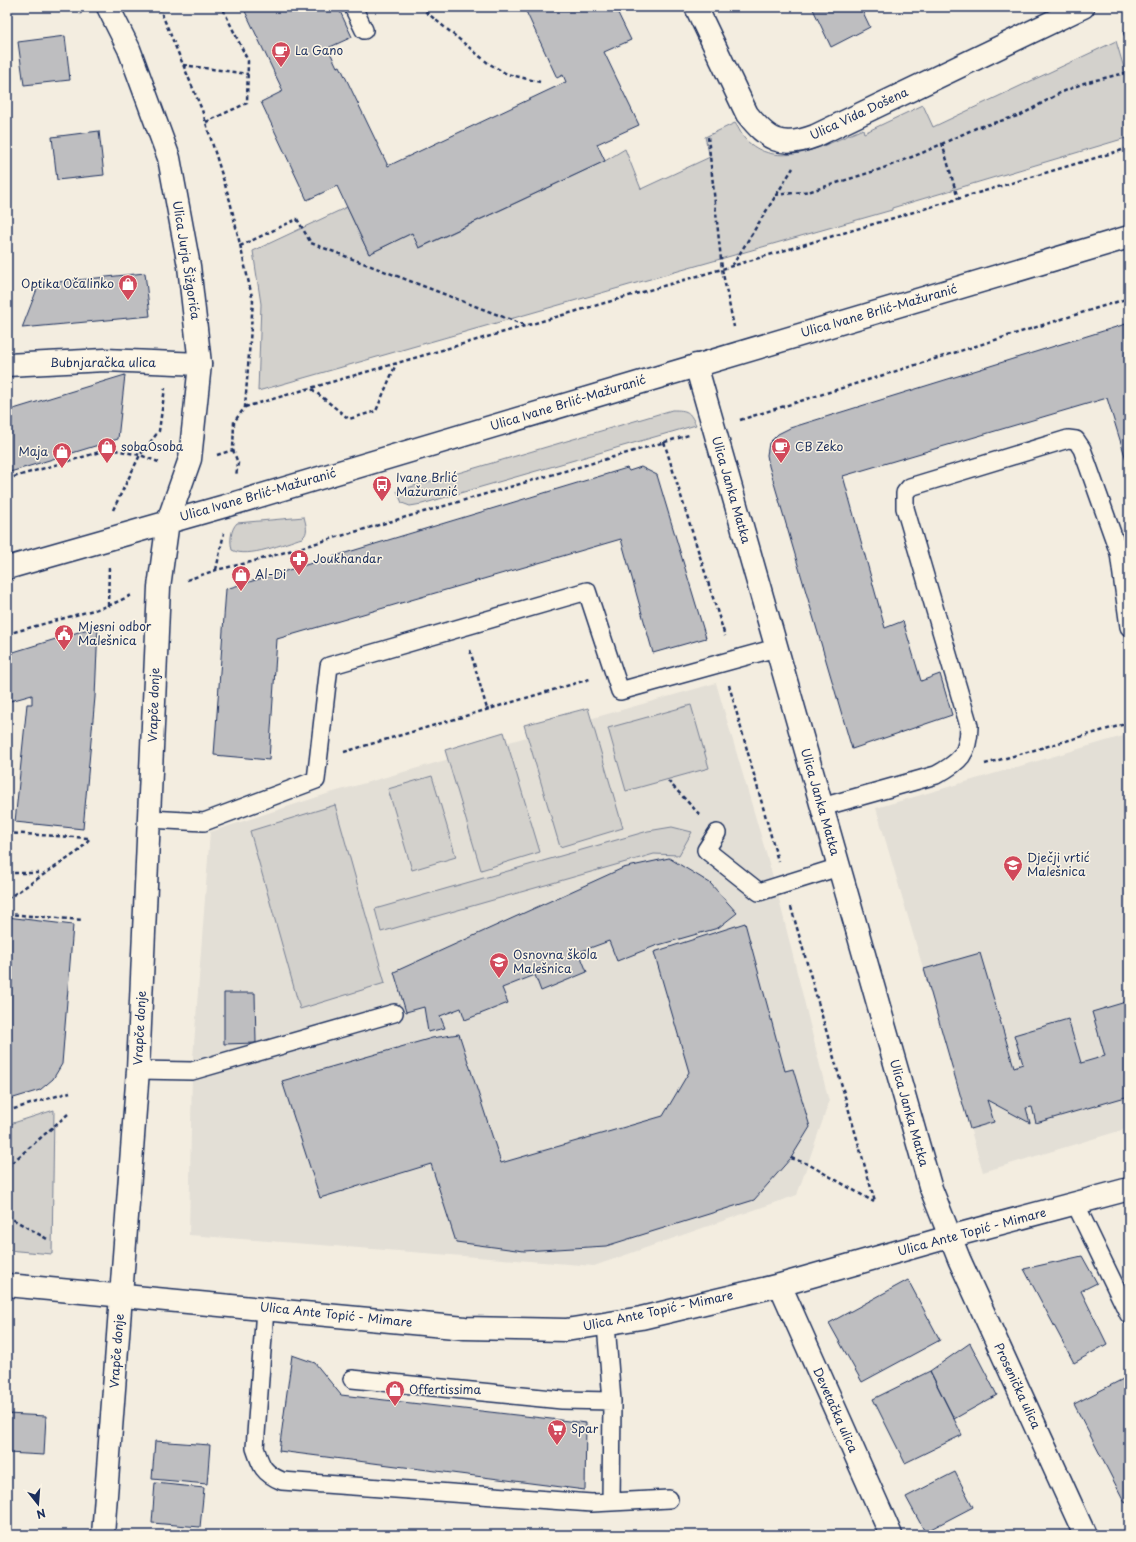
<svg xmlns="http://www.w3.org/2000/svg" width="1136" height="1542" font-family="'Playpen Sans',sans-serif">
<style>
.built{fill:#e3dfd6}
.green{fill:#d3d1cc;stroke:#778095}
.building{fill:#bebec0;stroke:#1b2f5e}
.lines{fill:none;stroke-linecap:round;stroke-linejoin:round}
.service-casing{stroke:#1b2f5e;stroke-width:20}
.minor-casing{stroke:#1b2f5e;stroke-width:25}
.tertiary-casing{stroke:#1b2f5e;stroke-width:25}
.path{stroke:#1b2f5e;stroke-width:2.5;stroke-dasharray:4 3;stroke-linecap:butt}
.service{stroke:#fcf5e5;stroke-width:17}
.minor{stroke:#fcf5e5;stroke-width:22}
.tertiary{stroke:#fcf5e5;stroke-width:22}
.labels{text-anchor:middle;stroke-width:3;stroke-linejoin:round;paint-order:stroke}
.poi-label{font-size:12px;fill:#1b2f5e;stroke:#fcf5e5;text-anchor:start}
.street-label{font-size:12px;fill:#1b2f5e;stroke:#fcf5e5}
</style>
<rect width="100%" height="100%" fill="#f3ede0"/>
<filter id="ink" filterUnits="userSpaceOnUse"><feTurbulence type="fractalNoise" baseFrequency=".025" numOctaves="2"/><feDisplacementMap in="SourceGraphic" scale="8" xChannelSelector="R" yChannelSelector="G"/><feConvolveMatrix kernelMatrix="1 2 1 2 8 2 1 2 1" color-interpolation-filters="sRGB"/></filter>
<g filter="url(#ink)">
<path class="built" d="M716,683L776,887L829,1102L797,1195L594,1266L189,1235L192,1071L210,832L330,793Z
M1123,736L1129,741V1128L983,1172L876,808Z"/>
<path class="green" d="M1116,41L1129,85V137L892,208V210L258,391L261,304L253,251L347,207L369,254L412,233L420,248L605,161L625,149L641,189L710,157L705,137L735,123C739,128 742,137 747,141C781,172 828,143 863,129L864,133L923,105L933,127Z
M672,410C688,410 689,411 696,425L422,504L410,506L402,503L397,491Z
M304,517C306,525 309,533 302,538C285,543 248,559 232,550C230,542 230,530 237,523Z
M691,705L709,768L626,791L608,728Z
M588,708L623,828L560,847L524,725Z
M504,732L540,852L481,870L445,750Z
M432,776L456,857L412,870L388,789Z
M335,805L385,983L300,1009L250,831Z
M672,827L692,832L679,855L654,854L381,932L375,909L648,831Z
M54,1110L52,1254L7,1250V1125Z"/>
<path class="building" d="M243,7H338L352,37L328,48L337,67L340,66L388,166L566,82L563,75L557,78L524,7H615L631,40L604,52L639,125L597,144L605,161L419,248L412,233L369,254L337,186L307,200L261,102L283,91Z
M812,7H864L861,8L870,27L831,47Z
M65,36L70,80L24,85L18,42Z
M99,131L104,175L57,180L52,137Z
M145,273L150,316L22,328L39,284Z
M1129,323V469L1107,398L843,476L885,628L903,621L921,681L940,674L952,715L852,749L769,466L767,455L769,443L778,434L790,428Z
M125,375L118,439L7,473V411Z
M641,467L657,475L706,638L653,653L621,539L277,639L269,760L214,755L226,589L627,468L629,471Z
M98,626L95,697L83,829L15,822L27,704H32V695L7,702V654Z
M669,858L710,883L737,913L718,928L655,946L617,961L609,941L579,952L587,972L541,991L535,975L502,988L508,1003L465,1020L461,1008L440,1016L445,1028L428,1032L424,1007L406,1012L394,972L623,868Z
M7,917L73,925L62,1064L53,1079L40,1090L7,1100Z
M745,923L785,1071L793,1069L810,1127L791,1158L754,1200L606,1246L524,1251L456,1242L431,1164L320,1198L282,1081L432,1038L459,1034L501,1163L663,1116L689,1072L654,952Z
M980,953L1014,1067L1023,1064L1014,1035L1068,1019L1081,1063L1105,1056L1092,1012L1129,1001V1096L1036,1123L1032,1107L1026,1108L1030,1123L987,1100L994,1122L970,1129L924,969Z
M224,993H255L256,1043L224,1044Z
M1082,1256L1097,1283L1081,1291L1107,1344L1074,1363L1024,1269Z
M908,1280L940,1340L862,1382L829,1323Z
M970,1343L997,1395L954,1419L930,1371Z
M292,1355L315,1363L341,1395L586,1423L585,1490L279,1451Z
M930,1371L962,1435L905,1463L873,1399Z
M1129,1376V1501L1125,1503L1074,1404Z
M7,1414L46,1416L44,1455L7,1453Z
M155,1441L210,1445L207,1484L152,1479Z
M955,1472L973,1507L925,1532L906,1497Z
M155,1483L204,1488L200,1527L152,1523Z"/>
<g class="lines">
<g class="service-casing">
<path id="service" d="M353,7L364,30
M822,807L936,775C960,762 969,754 969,726L905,508V493L910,487L1068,439L1076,440L1082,449L1119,553L1129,627
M149,819L204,822L316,780L329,666L587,591L620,691L776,648
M717,833L706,850L759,892L839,867
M138,1070L192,1071L394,1013
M1076,1205L1129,1315
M265,1309L255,1448C261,1466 263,1473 282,1481L592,1503L669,1499
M606,1324L612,1401
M352,1379L562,1400L612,1401L611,1502"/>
</g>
<g class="minor-casing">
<path id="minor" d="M696,7L747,114C768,140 781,149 815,136L1083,7
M7,365L105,360L200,364
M696,365L930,1186L959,1259L1085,1535
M7,1285L465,1328L566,1330L641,1318L780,1285L949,1237L1129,1189
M780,1285L891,1535"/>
</g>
<g class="tertiary-casing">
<path id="tertiary" d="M7,568L232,504L1129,237
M103,1535L138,1070L159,587L168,521L190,459L200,364L189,266L169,158L129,49L108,7"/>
</g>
<path class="path" d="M77,7L81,14
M159,7L202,110L230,201L253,301L245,407L234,422L233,450L238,463L236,476
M420,7L488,63L507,74L540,82
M160,10L167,7
M1124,32L1129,47
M183,65L248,74
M206,122L247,103L248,61L222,7
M708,137L722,269L734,327
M942,143L958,199
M775,195L811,191L881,169L922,153L976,128L1021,115L1060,93L1084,83L1129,72
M240,246L297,219L311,243L527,326
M732,266L793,168
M312,389L349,419L376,411L396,364
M245,407L722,269L1129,148
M740,420L1129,298
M664,442L725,636
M217,455L233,450
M7,479L110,449L140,455L161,463
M113,510L140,455L159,431L165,388
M216,570L224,533
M187,580L216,570L251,562L689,435
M108,606L109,566
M7,634L108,606L132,595
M470,650L487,709
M729,685L778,861
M344,752L590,679
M985,764L1129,723
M668,781L701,816
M7,833L89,838
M7,873H42
M7,899L79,851L90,838
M791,907L875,1202
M7,914L83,920
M7,1111L70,1092
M791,1158L808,1164L874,1202
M7,1167L68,1114
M7,1216L49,1240"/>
<use href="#service" class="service"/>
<use href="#minor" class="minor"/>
<use href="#tertiary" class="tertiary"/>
</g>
</g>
<defs>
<g id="cafe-pin" transform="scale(1)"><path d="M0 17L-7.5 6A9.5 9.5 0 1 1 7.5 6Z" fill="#d1495b" stroke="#fcf5e5"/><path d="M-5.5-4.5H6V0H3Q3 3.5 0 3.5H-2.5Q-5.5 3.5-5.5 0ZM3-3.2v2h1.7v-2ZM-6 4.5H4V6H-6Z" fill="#fff"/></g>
<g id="shop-pin" transform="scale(1)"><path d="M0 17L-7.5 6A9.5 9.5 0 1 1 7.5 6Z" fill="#d1495b" stroke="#fcf5e5"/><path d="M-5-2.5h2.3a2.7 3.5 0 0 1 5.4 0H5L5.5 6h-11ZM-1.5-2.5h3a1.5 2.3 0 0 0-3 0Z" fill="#fff"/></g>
<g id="bus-pin" transform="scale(1)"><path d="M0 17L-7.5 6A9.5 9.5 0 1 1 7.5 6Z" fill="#d1495b" stroke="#fcf5e5"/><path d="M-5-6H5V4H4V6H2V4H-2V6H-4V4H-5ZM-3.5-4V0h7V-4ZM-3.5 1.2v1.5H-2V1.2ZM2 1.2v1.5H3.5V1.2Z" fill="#fff"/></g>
<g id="pharmacy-pin" transform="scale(1)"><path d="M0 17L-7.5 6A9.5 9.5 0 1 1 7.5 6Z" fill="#d1495b" stroke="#fcf5e5"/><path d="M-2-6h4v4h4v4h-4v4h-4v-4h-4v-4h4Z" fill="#fff"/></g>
<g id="civic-pin" transform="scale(1)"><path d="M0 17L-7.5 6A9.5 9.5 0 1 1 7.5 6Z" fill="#d1495b" stroke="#fcf5e5"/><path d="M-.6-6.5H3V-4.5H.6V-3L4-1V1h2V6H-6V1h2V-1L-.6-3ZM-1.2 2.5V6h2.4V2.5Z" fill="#fff"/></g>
<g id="school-pin" transform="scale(1)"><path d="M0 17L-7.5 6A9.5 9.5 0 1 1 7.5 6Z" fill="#d1495b" stroke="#fcf5e5"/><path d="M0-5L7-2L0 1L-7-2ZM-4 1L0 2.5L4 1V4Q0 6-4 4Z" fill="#fff"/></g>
<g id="supermarket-pin" transform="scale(1)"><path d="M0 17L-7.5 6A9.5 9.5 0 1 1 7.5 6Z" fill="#d1495b" stroke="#fcf5e5"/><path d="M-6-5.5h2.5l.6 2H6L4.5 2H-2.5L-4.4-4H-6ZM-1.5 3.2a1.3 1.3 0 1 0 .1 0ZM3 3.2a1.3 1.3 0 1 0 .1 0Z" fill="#fff"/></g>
</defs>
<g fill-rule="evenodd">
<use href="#cafe-pin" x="281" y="51"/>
<use href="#shop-pin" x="128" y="284"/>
<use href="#shop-pin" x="107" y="447"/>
<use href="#cafe-pin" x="781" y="447"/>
<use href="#shop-pin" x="62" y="452"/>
<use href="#bus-pin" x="382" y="485"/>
<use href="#pharmacy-pin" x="299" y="559"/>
<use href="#shop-pin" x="241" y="575"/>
<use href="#civic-pin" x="64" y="634"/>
<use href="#school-pin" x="1013" y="865"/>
<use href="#school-pin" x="499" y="962"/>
<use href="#shop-pin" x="395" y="1390"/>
<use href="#supermarket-pin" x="557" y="1429"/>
</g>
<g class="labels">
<g class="poi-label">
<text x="295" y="55">La Gano</text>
<text x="114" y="288" text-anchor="end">Optika Očalinko</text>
<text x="121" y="451">sobaOsoba</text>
<text x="795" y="451">CB Zeko</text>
<text x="48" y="456" text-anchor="end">Maja</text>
<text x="396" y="482">Ivane Brlić<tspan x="396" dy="14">Mažuranić</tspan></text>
<text x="313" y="563">Joukhandar</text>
<text x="255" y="579">Al-Di</text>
<text x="78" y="631">Mjesni odbor<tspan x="78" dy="14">Malešnica</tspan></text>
<text x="1027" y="862">Dječji vrtić<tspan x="1027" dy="14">Malešnica</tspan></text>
<text x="513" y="959">Osnovna škola<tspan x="513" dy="14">Malešnica</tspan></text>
<text x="409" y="1394">Offertissima</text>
<text x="571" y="1433">Spar</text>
</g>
<g class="street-label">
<text transform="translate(859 114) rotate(-25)" y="4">Ulica Vida Došena</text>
<text transform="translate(186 260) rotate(81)" y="4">Ulica Jurja Šižgorića</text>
<text transform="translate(879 311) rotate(-16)" y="4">Ulica Ivane Brlić-Mažuranić</text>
<text x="103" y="367">Bubnjaračka ulica</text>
<text transform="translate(568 403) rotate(-17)" y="4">Ulica Ivane Brlić-Mažuranić</text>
<text transform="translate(731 490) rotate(74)" y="4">Ulica Janka Matka</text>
<text transform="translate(258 495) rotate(-16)" y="4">Ulica Ivane Brlić-Mažuranić</text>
<text transform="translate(154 705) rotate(-88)" y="4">Vrapče donje</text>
<text transform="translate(820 802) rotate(74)" y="4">Ulica Janka Matka</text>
<text transform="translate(140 1028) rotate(-87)" y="4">Vrapče donje</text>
<text transform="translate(909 1113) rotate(74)" y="4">Ulica Janka Matka</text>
<text transform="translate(972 1232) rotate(-15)" y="4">Ulica Ante Topić - Mimare</text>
<text transform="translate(658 1311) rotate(-12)" y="4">Ulica Ante Topić - Mimare</text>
<text transform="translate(336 1315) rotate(6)" y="4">Ulica Ante Topić - Mimare</text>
<text transform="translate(117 1351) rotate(-86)" y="4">Vrapče donje</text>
<text transform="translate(1017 1386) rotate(65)" y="4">Prosenička ulica</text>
<text transform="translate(835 1410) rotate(66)" y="4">Devetačka ulica</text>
</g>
</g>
<rect width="1136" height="1542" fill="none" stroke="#fcf5e5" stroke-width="24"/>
<rect x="12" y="12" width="1112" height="1518" fill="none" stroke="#1b2f5e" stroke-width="1.5" filter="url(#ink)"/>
<g transform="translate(38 1504) rotate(163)" stroke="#fcf5e5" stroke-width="3" paint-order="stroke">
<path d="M0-3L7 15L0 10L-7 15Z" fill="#1b2f5e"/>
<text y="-6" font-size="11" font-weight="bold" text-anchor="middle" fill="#1b2f5e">N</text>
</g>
</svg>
